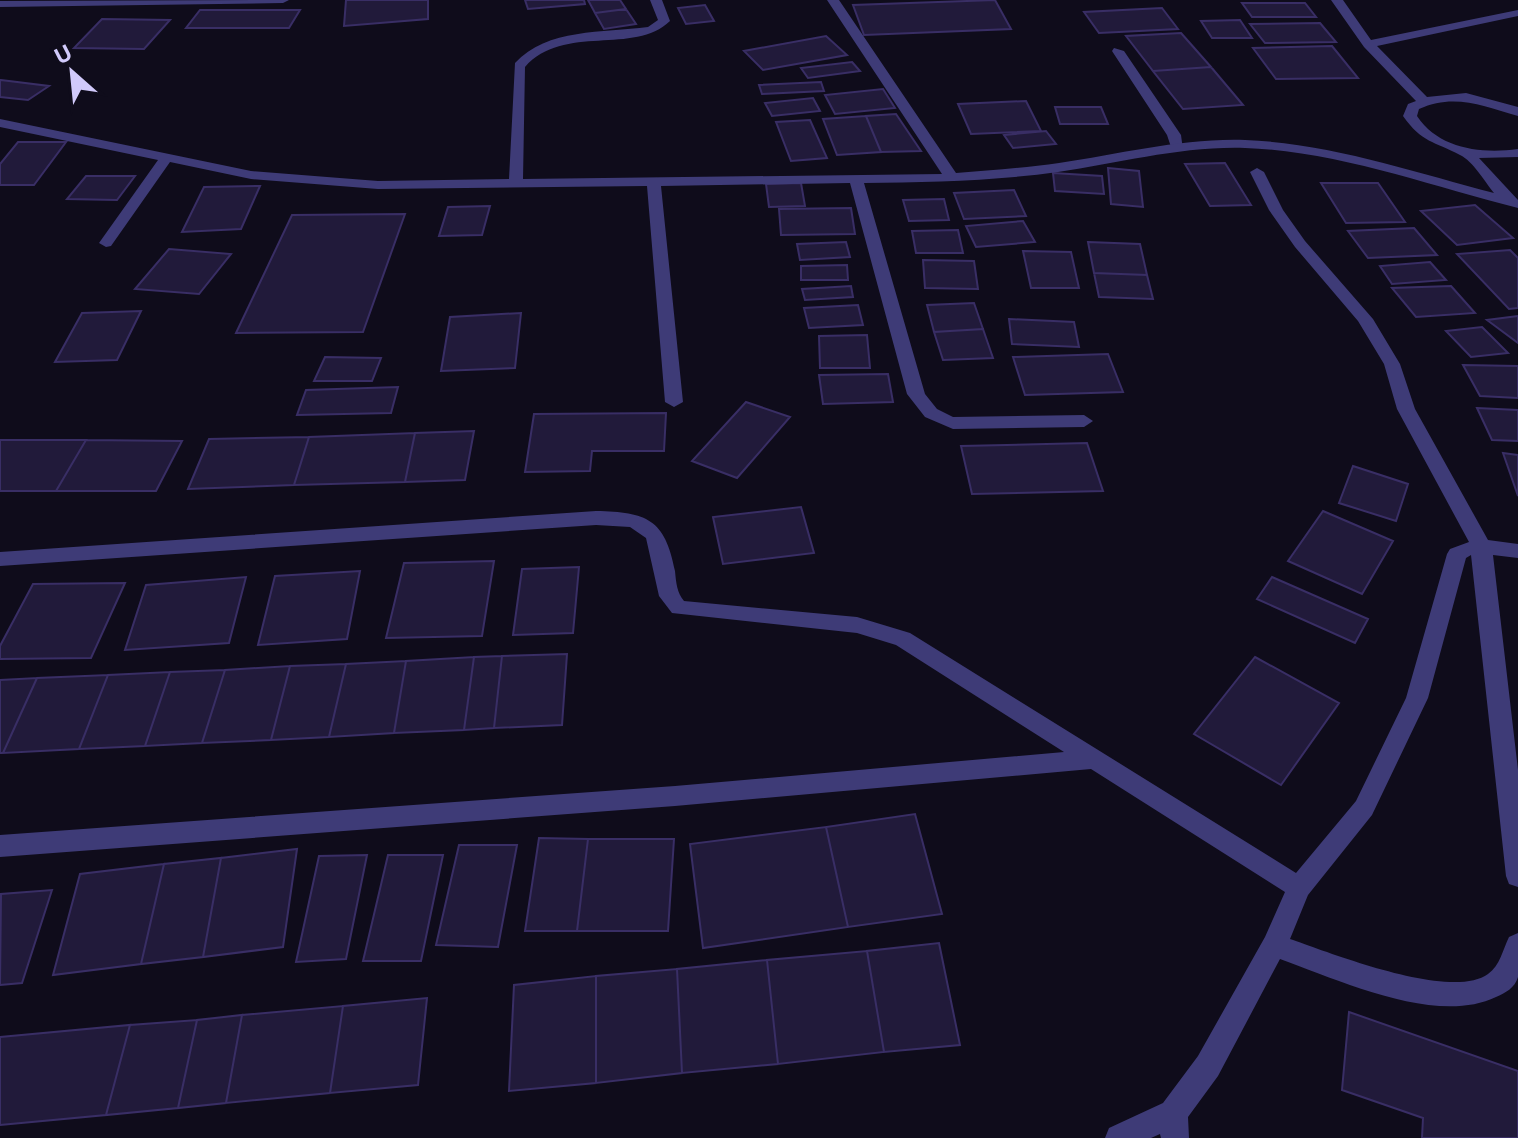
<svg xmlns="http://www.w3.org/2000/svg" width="1518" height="1138" font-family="'Noto Sans',sans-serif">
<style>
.building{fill:#211a3a;stroke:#392e65;stroke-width:2}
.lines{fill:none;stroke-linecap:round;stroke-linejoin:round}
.service{fill:#3e3b77;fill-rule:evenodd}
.minor{fill:#3e3b77;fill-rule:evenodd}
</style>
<rect width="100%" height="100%" fill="#0f0c1b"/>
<path class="building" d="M346,0H428V19L344,26Z
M525,0H584L585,4L528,9Z
M588,0H620L626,9L595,13Z
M995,0L1011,29L864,35L853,5Z
M1242,3H1305L1316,17H1252Z
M705,5L714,21L686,24L678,8Z
M1162,8L1178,29L1099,33L1084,12Z
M626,9L636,24L604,29L595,13Z
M200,10H300L289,28H186Z
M102,19L170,20L144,49L74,48Z
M1240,20L1252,38H1212L1201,21Z
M1320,23L1336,42L1265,43L1250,24Z
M1181,33L1211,67L1153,71L1126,36Z
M826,36L847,55L763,70L744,51Z
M1332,46L1358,78L1276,79L1253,48Z
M852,62L860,71L808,78L801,68Z
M1211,67L1243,105L1183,109L1153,71Z
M0,80H1L49,86L28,100L0,97Z
M821,82L824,91L762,94L759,85Z
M883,89L895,108L835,114L825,95Z
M813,98L820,111L772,116L765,103Z
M1026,101L1041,131L971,134L958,104Z
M1055,107H1101L1108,124H1060Z
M896,114L921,151L881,152L866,116Z
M866,116L881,152L837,155L823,119Z
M810,120L827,158L791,161L776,122Z
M1046,131L1056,144L1013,148L1004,135Z
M18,142H66L34,185H0V164Z
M1225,163L1251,205L1210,206L1185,164Z
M1108,168L1139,171L1143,207L1111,204Z
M1053,173L1102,176L1104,194L1055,191Z
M86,176H135L117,200L67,199Z
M801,183L805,206L769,207L766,184Z
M1321,183H1378L1405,222L1346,223Z
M260,186L241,229L182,232L204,187Z
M1014,190L1026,216L964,219L954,193Z
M944,199L949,220L909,221L903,200Z
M1475,205L1513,238L1457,245L1421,211Z
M490,206L482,235L439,236L448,207Z
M851,208L855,234L781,235L779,209Z
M405,214L363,332L236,333L292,215Z
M1023,221L1035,242L976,247L966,226Z
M1414,228L1437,255L1368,258L1348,231Z
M958,230L963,253H916L912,231Z
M846,242L850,257L800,260L797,244Z
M1088,242L1140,244L1147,275L1094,273Z
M169,249L231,254L199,294L135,289Z
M1510,250L1518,258V308L1509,309L1457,254Z
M1023,251L1071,252L1079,288H1031Z
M923,260L974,261L978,289L925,288Z
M1430,262L1446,280L1392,284L1380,266Z
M847,265L848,280H801V266Z
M1094,273L1147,275L1153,299L1099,297Z
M851,286L853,297L805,300L802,289Z
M1451,286L1475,313L1416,317L1392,288Z
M974,303L983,329L934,332L927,305Z
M858,305L863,325L809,328L804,308Z
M141,311L117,360L55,362L82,313Z
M521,313L515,368L441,371L450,317Z
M1518,316V343L1487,320Z
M1009,319L1074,322L1079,347L1012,344Z
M1482,327L1508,353L1471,357L1446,331Z
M983,329L993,358L943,360L934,332Z
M867,335L870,368H820L819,336Z
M1108,354L1123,392L1025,395L1013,357Z
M325,357L381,358L372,381H314Z
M1463,365L1518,366V398L1480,396Z
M888,374L893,402L823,404L819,375Z
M398,387L391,413L297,415L306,390Z
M746,402L790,417L737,478L692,461Z
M1477,408L1518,410V441L1492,440Z
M666,413L664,451H592L590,471L525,472L534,414Z
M474,431L465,480L405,482L415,433Z
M415,433L405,482L294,485L309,437Z
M309,437L294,485L188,489L209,439Z
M0,440H86L56,491H0Z
M86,440L182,441L156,491H56Z
M1087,443L1103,491L972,494L961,446Z
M1503,453L1518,455V496Z
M1353,466L1408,484L1396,521L1339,503Z
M801,507L814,553L723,564L713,517Z
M1323,511L1393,541L1362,594L1288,561Z
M494,561L482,636L386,638L404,563Z
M579,567L573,633L513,635L522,569Z
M360,571L347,639L258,645L275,576Z
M246,577L229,643L125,650L146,585Z
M1272,577L1368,619L1355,643L1257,599Z
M125,583L91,658L0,659V646L33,584Z
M567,654L562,725L494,728L502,656Z
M502,656L494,728L464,730L474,657Z
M474,657L464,730L394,733L406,661Z
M1255,657L1339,703L1281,785L1194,734Z
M406,661L394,733L329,737L346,664Z
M346,664L329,737L271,740L290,666Z
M290,666L271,740L202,743L225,670Z
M225,670L202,743L145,746L170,672Z
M170,672L145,746L79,749L108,675Z
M108,675L79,749L3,753L37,678Z
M37,678L3,753H0V680Z
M915,814L942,914L848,927L826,827Z
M826,827L848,927L703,948L690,844Z
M539,838L588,839L577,931H525Z
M588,839H674L668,931H577Z
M459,845H517L498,947L436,945Z
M297,849L283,947L203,957L221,858Z
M367,855L346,959L296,962L319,856Z
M388,855H443L421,961H363Z
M221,858L203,957L141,964L164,864Z
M164,864L141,964L53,975L80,874Z
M52,890L22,983L0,985L1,894Z
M939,943L960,1045L884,1052L867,951Z
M867,951L884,1052L778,1064L767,960Z
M767,960L778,1064L682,1073L677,969Z
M677,969L682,1073L596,1083V976Z
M596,976V1083L509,1091L514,985Z
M427,998L418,1085L330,1093L343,1006Z
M343,1006L330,1093L226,1103L242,1015Z
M1349,1012L1518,1071V1138H1422L1423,1118L1342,1090Z
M242,1015L226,1103L178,1108L197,1020Z
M197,1020L178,1108L106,1115L130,1025Z
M130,1025L106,1115L0,1125V1037Z"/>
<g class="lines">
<path class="service" d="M1114,48L1124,51L1181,135L1183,150L1171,147L1167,135L1112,51Z"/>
<path class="minor" d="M289,0L283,3L0,7V1Z
M650,0H662L670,21C634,56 564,23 525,67L523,179L942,174L827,0H839L956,173C990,170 1025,168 1059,163C1121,154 1182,138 1245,140C1329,143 1414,172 1494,193C1485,182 1473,161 1460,155C1434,141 1422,143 1403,116L1408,104L1416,101L1364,47L1331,0H1343L1371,40L1518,10V16L1377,46L1427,97L1466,93L1518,107V116C1483,106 1454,93 1419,109L1417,116C1439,149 1481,154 1518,149V157L1479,158L1518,200V208C1430,186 1337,151 1245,148C1182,146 1120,163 1058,172C994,181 928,182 864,183L925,394L937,409L953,417L1084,415L1093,421L1084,427L953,429L925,417L907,394L850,183L661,186L683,402L674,407L665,402L647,186L378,189L251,179L170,162L111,246L106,247L99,243L158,160L0,127V119L251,171L378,181L509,179L515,63C547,28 603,33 648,27L658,20Z
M1257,168L1264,172L1283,210L1305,241L1373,319L1400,364L1415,409L1488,540L1518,544V558L1493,555L1518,770V887L1509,884L1506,876L1471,555L1466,558L1428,698L1372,815L1308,895L1290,939C1331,953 1451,1001 1488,974C1500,966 1503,949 1509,937L1518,933C1518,946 1518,964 1518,977C1515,988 1505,993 1496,997C1436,1026 1339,980 1280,959L1218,1076L1188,1117L1189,1138H1161L1160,1134L1151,1138H1105L1109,1128L1163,1103L1198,1056L1265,937L1285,892L1091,769L675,806L0,857V835L675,786L1064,752L896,645L857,633L672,613L659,596L646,538L630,527L596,525L0,566V552L596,511C647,512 665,519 675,571C676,582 677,593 684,601L857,617L910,633L1296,873L1356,801L1406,698L1447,554L1450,549L1469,542L1397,409L1384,364L1358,321L1295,247L1269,210L1250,172Z"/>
</g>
<g transform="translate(72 72) rotate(333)" stroke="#0f0c1b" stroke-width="6" paint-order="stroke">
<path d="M0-6L14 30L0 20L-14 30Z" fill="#d1cafb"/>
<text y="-12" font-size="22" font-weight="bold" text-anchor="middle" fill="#d1cafb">U</text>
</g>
</svg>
